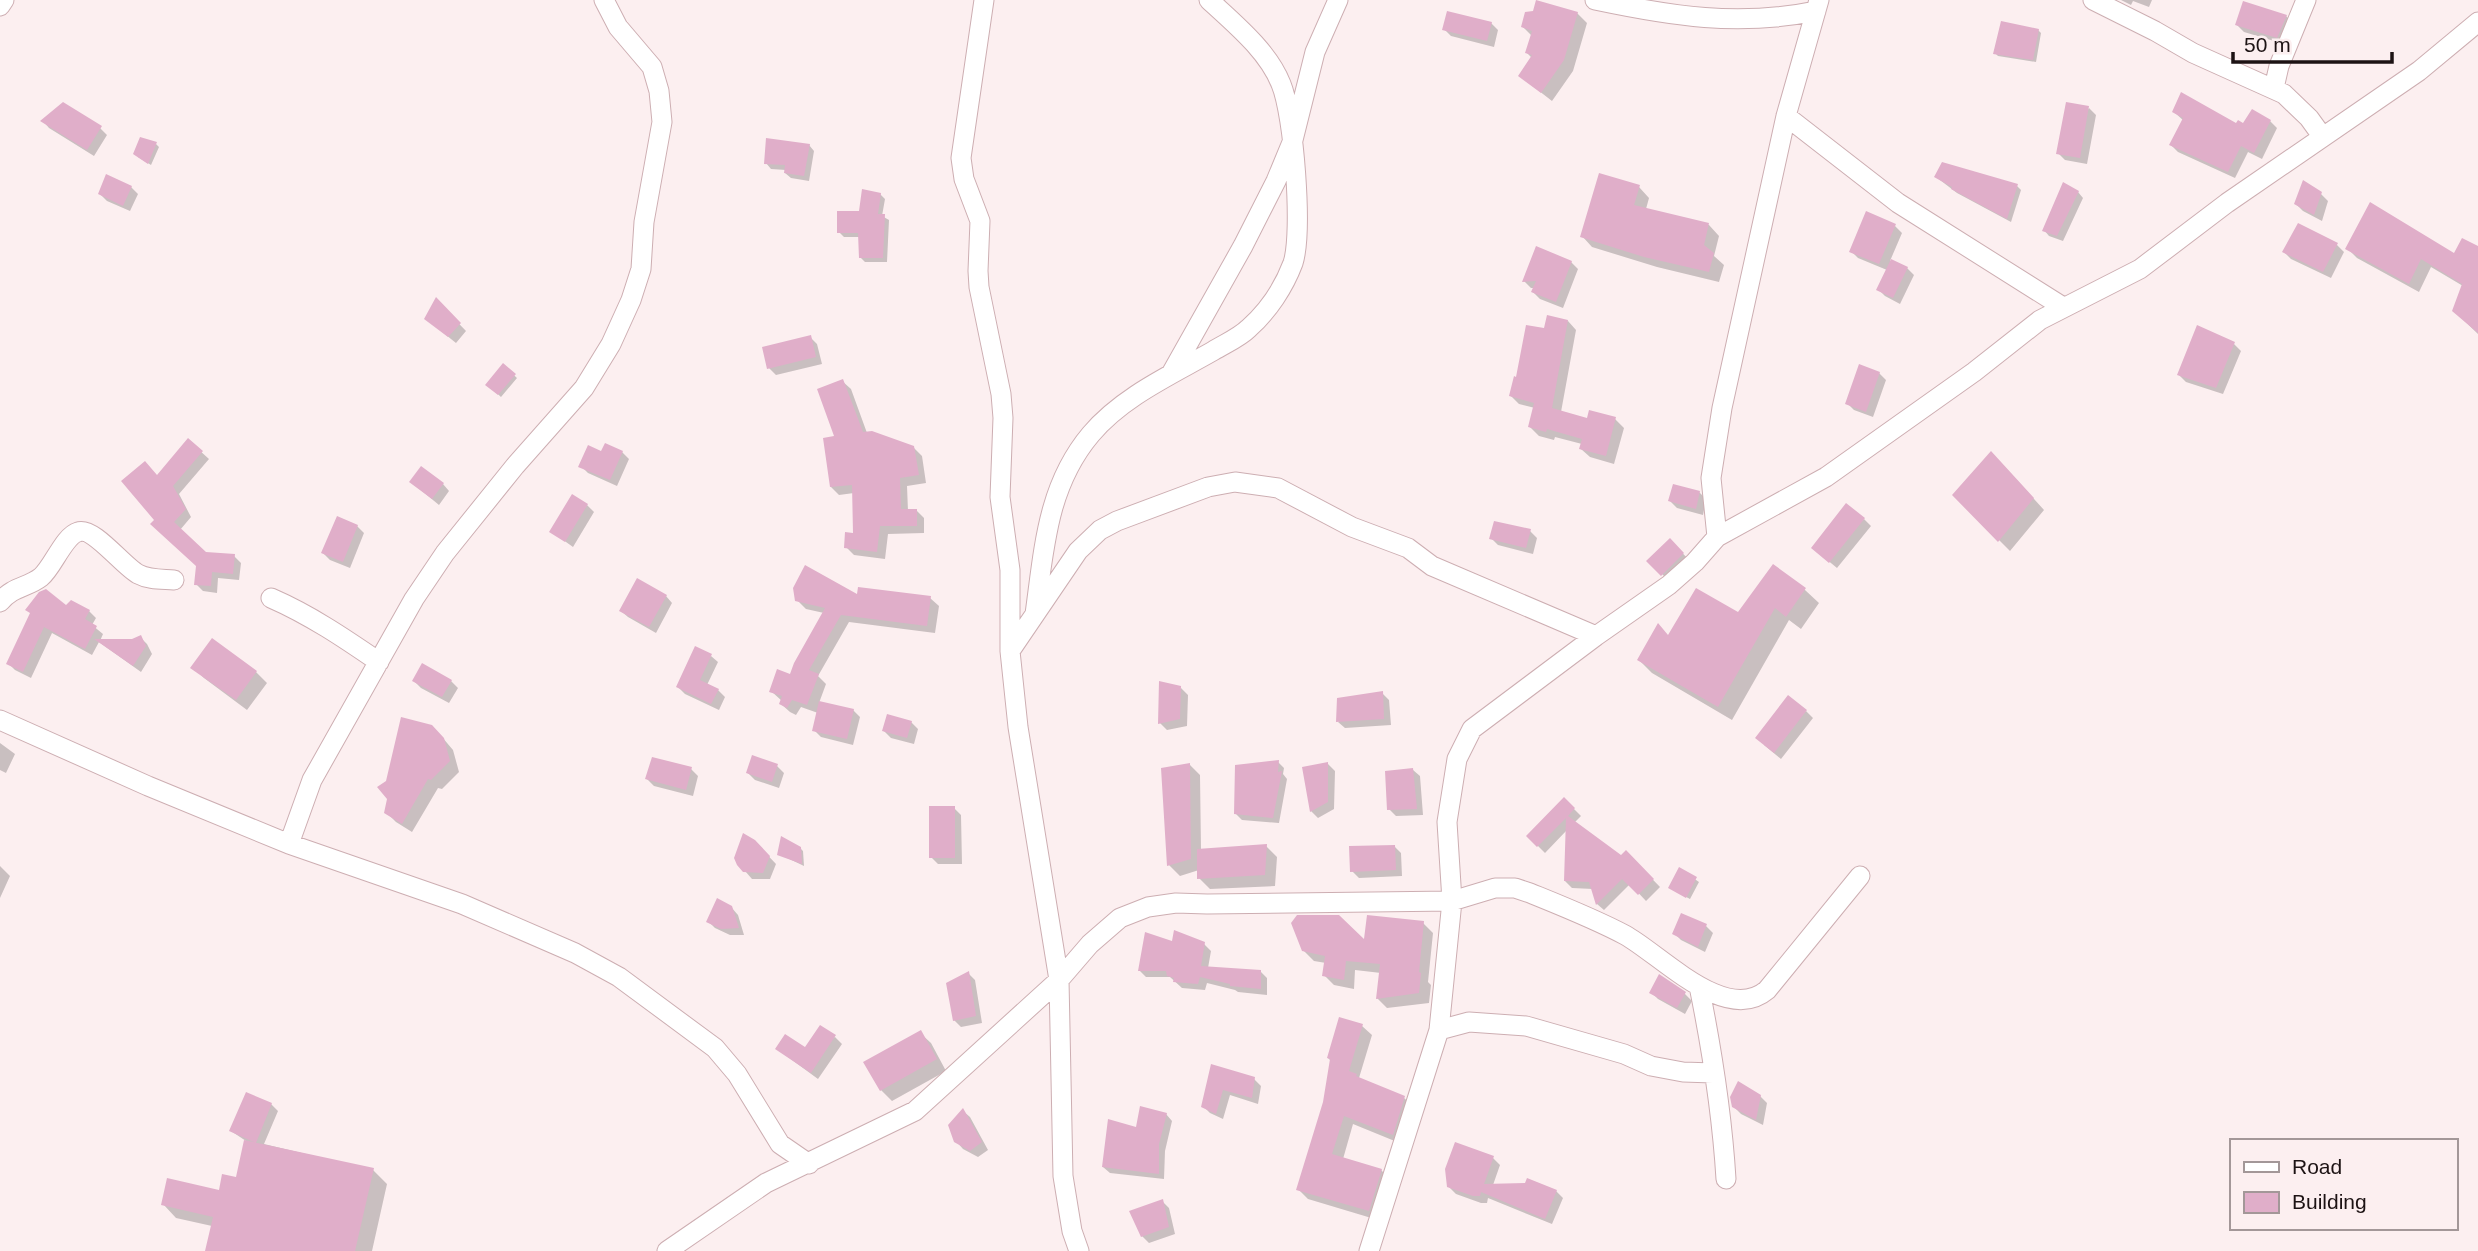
<svg xmlns="http://www.w3.org/2000/svg" width="2478" height="1251" font-family="Helvetica,sans-serif">
<style>
.shadow{fill:#0003}
.building{fill:#e0aec9}
.lines{fill:none;stroke-linecap:round;stroke-linejoin:round}
.street-casing{stroke:#cdaeb2;stroke-width:21}
.street{stroke:#fff;stroke-width:19}
</style>
<rect width="100%" height="100%" fill="#fceff0"/>
<path class="shadow" d="M2121,0H2152L2149,7L2133,1L2131,5Z
M1577,13L1587,23L1573,71L1552,101L1520,76L1532,58L1527,53L1532,36L1523,27Z
M2286,16L2293,23L2284,44L2244,32L2237,25Z
M1491,23L1498,30L1494,47L1451,36L1444,29Z
M2038,30L2041,33L2036,62L1998,56L1995,53Z
M2089,108L2096,115L2087,164L2065,160L2058,153Z
M2174,112L2237,125L2270,121L2277,128L2262,159L2248,152L2235,178L2178,152L2171,145L2184,121Z
M43,121L100,128L107,135L94,156L49,128Z
M156,144L159,147L151,165L138,157Z
M809,145L814,151L809,181L791,178L785,173L786,170L771,169L766,163Z
M1936,177L2017,186L2021,190L2011,222L1957,193Z
M131,187L138,194L130,211L107,201L100,194Z
M1639,187L1649,198L1646,209L1709,225L1719,236L1714,256L1724,265L1719,282L1657,267L1592,247L1582,236Z
M2078,192L2083,198L2063,241L2049,236L2044,230Z
M880,194L885,199L882,216L889,220L887,262H865L860,257V237H844L839,232Z
M2321,194L2328,201L2322,221L2303,211L2296,204Z
M1895,226L1902,233L1890,261L1907,268L1914,275L1900,304L1885,296L1878,289L1887,270L1858,258L1851,251Z
M2337,245L2344,252L2331,278L2291,259L2284,252Z
M2347,248L2455,255L2478,248V334L2454,311L2463,286L2431,267L2419,292L2357,258Z
M1571,262L1578,269L1563,308L1540,299L1533,292L1535,288H1531L1524,281Z
M436,300L466,331L456,343L426,319Z
M1568,321L1576,330L1561,412L1589,420L1615,419L1624,428L1614,464L1590,457L1581,449L1582,444L1555,437L1554,440L1539,436L1530,427L1535,408L1519,404L1510,395L1517,379L1546,330Z
M810,337L817,344L822,364L776,375L769,368Z
M2234,344L2241,351L2223,394L2186,382L2179,375Z
M504,366L517,378L501,397L488,385Z
M1879,373L1886,380L1873,417L1854,410L1847,403Z
M842,381L851,389L867,433L913,447L922,456L926,483L907,486L908,511L916,510L924,518V533L888,534L885,559L854,555L846,547L855,535L854,493L839,495L831,487Z
M188,440L209,459L179,494L191,517L180,530L206,553L234,556L241,563L239,580L218,578L217,593L203,591L196,584L198,566L156,520L158,477Z
M622,452L629,459L617,486L588,473L581,466L602,454Z
M2002,464L2044,510L2010,551L1954,495Z
M411,482L443,484L449,491L439,505Z
M1699,492L1706,499L1703,515L1677,508L1670,501Z
M587,505L594,512L573,547L552,532Z
M1864,519L1871,526L1837,568L1820,554Z
M357,526L364,533L350,568L330,560L323,553Z
M1530,531L1537,538L1533,554L1498,545L1491,538Z
M1670,540L1690,561L1669,581L1649,561Z
M1773,566L1805,590L1819,603L1801,629L1789,620L1732,720L1652,673L1639,660L1670,637L1738,615Z
M666,596L672,603L656,633L628,617L621,611Z
M859,597L930,598L939,606L935,633L849,622L818,676L826,684L819,703L853,710L860,717L853,745L821,737L814,730L818,713L801,707L796,715L790,712L781,704L782,701L771,691L791,676L824,613L806,609L797,600Z
M66,607L89,611L96,618L92,625L103,634L100,641H132L140,637L147,644L152,654L141,672L99,642L92,655L52,633L31,678L15,670L8,663L31,613Z
M711,656L718,662L707,685L718,690L725,697L719,710L685,694L678,687Z
M193,667L256,672L267,683L247,710L204,678Z
M414,681H451L458,688L449,703L421,688Z
M1181,688L1188,695L1187,726L1167,730L1160,723Z
M1382,693L1389,700L1391,725L1345,728L1338,722Z
M1806,711L1813,718L1781,759L1764,745Z
M911,722L918,729L914,744L891,738L884,731Z
M442,737L453,750L459,772L442,789L438,788L412,832L396,822L386,812L389,798Z
M0,743L15,754L6,773L0,770Z
M1278,762L1284,768L1283,774L1287,779L1279,823L1242,820L1236,814Z
M1328,764L1335,771L1334,809L1318,818L1311,811Z
M1190,765L1200,775L1201,850L1266,846L1277,857L1275,886L1210,889L1199,878V870L1180,876L1169,865Z
M777,766L784,773L779,788L755,780L748,773Z
M691,769L698,776L693,796L654,786L647,779Z
M1413,770L1420,776L1423,815L1396,816L1389,809Z
M1564,799L1581,816L1574,823L1621,857L1626,852L1660,887L1646,901L1630,884L1604,910L1597,904L1593,889L1572,888L1565,881L1567,830L1545,853L1528,836Z
M954,808L961,815L962,864H938L931,857Z
M754,841L776,864L770,879H752L745,871Z
M1394,846L1401,853L1402,876L1359,878L1352,871Z
M800,848L803,851L804,866L779,854Z
M0,866L10,876L0,898Z
M1680,869L1699,882L1690,899L1673,890Z
M731,907L738,915L744,935H730L715,928L708,921Z
M1423,923L1433,933L1428,982L1431,985L1429,1003L1387,1008L1377,998L1381,973L1355,970L1354,989L1334,985L1324,975L1326,963L1314,961L1303,950L1366,943Z
M1706,926L1713,933L1705,952L1681,940L1674,933Z
M1174,943L1204,944L1211,951L1208,968L1261,972L1267,978V995L1238,992L1235,990L1207,983L1205,990L1182,988L1170,977H1146L1139,970Z
M968,973L975,980L982,1023L961,1027L954,1020Z
M1651,992L1685,994L1692,1001L1685,1014L1658,999Z
M1362,1026L1372,1035L1359,1078L1404,1098L1414,1107L1402,1144L1353,1124L1343,1159L1381,1170L1391,1180L1378,1220L1308,1199L1298,1189L1325,1102L1331,1061L1328,1058Z
M920,1033L931,1043L946,1071L892,1101L881,1090Z
M835,1037L842,1044L818,1079L777,1049H805Z
M1213,1066L1254,1079L1261,1086L1258,1104L1230,1095L1223,1119L1210,1113L1203,1106Z
M1760,1096L1767,1103L1763,1125L1741,1114L1733,1106Z
M271,1104L278,1111L264,1144L373,1170L387,1184L372,1251H207L212,1226L176,1218L163,1204L220,1192L238,1179L246,1141L231,1131Z
M963,1111L970,1117L988,1150L978,1157L963,1149L956,1141Z
M1166,1114L1172,1121L1165,1151L1164,1179L1110,1173L1103,1167L1137,1129Z
M1493,1158L1500,1165L1493,1185L1556,1191L1563,1198L1552,1224L1488,1198L1487,1203H1481L1456,1194L1449,1187Z
M1162,1201L1169,1208L1175,1234L1149,1243L1142,1236Z"/>
<path class="building" d="M1536,0L1578,12L1564,60L1541,93L1518,76L1532,55L1525,53L1532,31L1521,27L1525,12L1533,11Z
M2243,1L2287,15L2277,38L2235,25Z
M1447,11L1492,22L1487,41L1442,30Z
M2001,21L2039,29L2033,60L1993,54Z
M2181,92L2236,123L2238,120L2243,123L2252,109L2271,120L2254,153L2241,146L2228,172L2169,145L2183,118L2172,112Z
M63,102L102,126L87,150L40,121Z
M2066,102L2089,106L2080,158L2056,154Z
M140,137L157,142L148,164L133,154Z
M766,138L810,144L804,176L784,173L785,165L764,164Z
M1942,162L2018,184L2007,219L1951,189L1952,187L1934,177Z
M1599,173L1640,185L1634,205L1709,223L1704,245L1714,253L1709,272L1644,257L1580,237Z
M106,174L132,186L123,206L98,194Z
M2303,180L2322,192L2314,215L2294,204Z
M2063,182L2079,191L2057,236L2042,231Z
M862,189L881,193L878,214H885L883,258H859L858,233H837V211H859Z
M2370,202L2454,253L2462,238L2478,246V333L2452,311L2462,284L2421,259L2409,284L2345,249Z
M1866,211L1896,224L1879,264L1849,252Z
M2298,223L2338,243L2323,272L2282,252Z
M1536,246L1572,261L1556,302L1531,292L1536,281L1522,282Z
M1891,259L1908,267L1893,298L1876,290Z
M436,297L461,323L448,337L424,319Z
M1547,315L1568,320L1552,408L1587,418L1589,410L1616,417L1606,456L1579,449L1582,439L1547,429L1546,432L1528,427L1534,403L1509,396L1514,376L1516,377L1526,325L1544,328Z
M2197,325L2235,342L2216,388L2177,375Z
M811,335L816,357L767,369L762,347Z
M503,363L516,374L498,395L485,385Z
M1859,364L1880,372L1866,412L1845,404Z
M843,379L863,432L872,431L914,446L919,475L900,478L901,509H917V526H880L877,552L844,548L845,532L853,533L852,485L830,487L823,438L834,436L817,389Z
M188,438L203,451L173,486L186,509L174,522L206,552L235,554L233,574L212,572L211,586L194,585L196,566L150,524L154,520L121,481L145,461L157,475Z
M605,443L623,451L610,480L578,467L588,445L601,451Z
M1991,451L2034,498L1998,542L1952,495Z
M421,466L444,483L432,499L409,482Z
M1673,484L1700,491L1696,509L1668,501Z
M572,494L588,504L565,542L549,532Z
M1846,503L1865,518L1829,563L1811,548Z
M337,516L358,525L343,562L321,553Z
M1494,521L1531,529L1526,548L1489,539Z
M1670,538L1684,553L1661,576L1646,561Z
M1773,564L1806,588L1786,617L1775,608L1718,707L1637,660L1658,623L1668,635L1696,588L1738,612Z
M805,565L857,594L858,587L931,596L927,626L841,615L809,670L819,674L807,705L792,700L787,708L779,704L782,696L769,692L777,669L790,674L794,663L825,608L795,601L793,588Z
M637,578L667,595L649,627L619,611Z
M46,589L66,605L71,600L90,610L85,619L97,626L85,649L44,627L23,672L6,664L30,613L25,610L39,592Z
M141,635L146,646L133,666L94,639H132Z
M212,638L257,671L236,700L190,668Z
M695,646L712,654L700,680L719,689L711,704L676,687Z
M422,663L452,680L442,697L412,681Z
M1159,681L1181,686L1180,719L1158,724Z
M1383,691L1384,719L1336,722L1337,698Z
M1788,695L1807,710L1774,753L1755,738Z
M819,701L854,709L847,739L812,731Z
M887,714L912,721L907,738L882,731Z
M401,717L432,725L444,738L450,761L431,780L428,779L402,824L384,813L387,799L377,787L386,781Z
M752,755L778,764L772,782L746,773Z
M652,757L692,767L686,790L645,779Z
M1279,760L1278,772L1282,771L1273,818L1234,814L1235,765Z
M1328,762V802L1310,812L1302,767Z
M1190,763L1191,859L1167,866L1161,768Z
M1413,768L1417,809L1387,810L1385,771Z
M1564,797L1575,808L1568,816L1621,855L1626,850L1654,879L1638,895L1622,879L1596,905L1589,882L1564,881L1566,818L1537,847L1526,836Z
M929,806H955V858H929Z
M743,833L755,840L770,856L763,873L743,872L737,865L734,858Z
M781,836L801,847L802,864L777,855Z
M1267,844L1265,875L1197,879V849Z
M1395,845L1396,870L1350,872L1349,846Z
M1679,867L1697,877L1686,898L1668,888Z
M717,898L732,906L739,928L721,929L706,922Z
M1681,913L1707,924L1698,947L1672,934Z
M1297,915H1339L1364,939L1367,915L1424,921L1419,972L1421,973L1419,993L1376,999L1380,964L1346,961L1344,980L1322,976L1325,956L1302,951L1291,923Z
M1174,930L1205,942L1201,966L1261,970V989L1230,986V984L1200,977L1198,984L1173,982L1174,978L1167,976L1166,971H1138L1145,932L1172,941Z
M969,971L976,1016L953,1021L946,983Z
M1659,974L1686,992L1677,1008L1649,993Z
M1339,1017L1363,1024L1349,1071L1357,1074L1356,1076L1405,1096L1393,1135L1344,1116L1332,1154L1382,1169L1369,1211L1296,1190L1323,1102L1330,1059L1327,1058Z
M820,1025L836,1035L811,1073L775,1049L785,1034L805,1047Z
M921,1030L937,1059L880,1091L863,1062Z
M1211,1064L1255,1077L1252,1098L1223,1090L1216,1114L1201,1107Z
M1738,1081L1761,1095L1756,1120L1732,1107L1730,1097Z
M246,1092L272,1103L256,1143L229,1131Z
M1140,1106L1167,1113L1159,1144V1174L1102,1167L1108,1119L1136,1127Z
M963,1108L982,1142L970,1151L954,1142L948,1125Z
M244,1140L374,1168L355,1251H205L213,1217L161,1205L167,1178L219,1190L222,1174L236,1177Z
M1455,1142L1494,1156L1484,1184L1525,1183L1527,1178L1557,1190L1545,1219L1481,1192L1480,1196H1473L1447,1187L1445,1169Z
M1163,1199L1169,1227L1141,1237L1129,1211Z"/>
<g class="lines">
<g class="street-casing">
<path id="street" d="M984,0L961,158L964,179L980,221L978,271L979,287L1001,394L1003,418L1000,497L1010,570V651L1018,727L1059,980L1063,1176L1072,1231L1079,1251
M1595,0C1671,16 1738,27 1816,11
M2093,0L2155,31L2193,53L2284,94L2309,118L2322,136
M0,6L4,0
M2274,88L2279,66L2306,0
M1786,116L1898,203L2063,307
M1171,374L1243,246L1276,181L1293,140L1315,52L1338,0
M1717,537L1711,478L1722,408L1786,116L1819,0
M271,598C310,615 344,638 379,662
M0,602C13,586 27,588 41,577C53,567 64,536 78,532C93,526 123,566 138,574C149,580 162,579 174,580
M1035,614C1044,549 1047,486 1091,434C1122,397 1171,375 1213,351C1224,344 1239,338 1249,328C1268,311 1284,287 1293,263C1303,232 1294,115 1281,84C1268,51 1235,24 1209,0
M1010,651L1078,551L1100,530L1117,521L1208,487L1235,482L1278,488L1352,527L1408,548L1432,566L1596,636
M0,720L148,786L289,844L462,904L575,953L619,977L715,1048L737,1074L780,1144L809,1164
M289,844L312,780L414,599L445,553L515,466L584,388L611,344L631,300L641,269L644,222L662,122L659,91L652,67L618,27L604,0
M1699,986C1712,1050 1722,1114 1726,1179
M1439,1030L1469,1022L1526,1026L1624,1054L1651,1066L1683,1072L1713,1073
M667,1251L766,1183L915,1111L1059,980L1090,944L1120,918L1148,907L1176,903L1207,904L1452,901L1495,888H1515L1530,893C1562,906 1595,919 1625,935C1661,955 1726,1025 1767,990L1860,876
M1369,1251L1439,1030L1452,901L1447,822L1457,759L1472,729L1596,636L1669,585L1695,562L1717,537L1826,477L1974,372L2040,320L2140,269L2227,203L2419,71L2478,22"/>
</g>
<use href="#street" class="street"/>
</g>
<rect x="2230" y="1139" width="228" height="91" fill="#fceff0" stroke="#a39798" stroke-width="2"/>
<rect x="2244" y="1162" width="35" height="10" fill="#ffffff" stroke="#a39798" stroke-width="2"/>
<text x="2292" y="1174" font-size="21" fill="#1d1314">Road</text>
<rect x="2244" y="1192" width="35" height="21" fill="#e0aec9" stroke="#a39798" stroke-width="2"/>
<text x="2292" y="1209" font-size="21" fill="#1d1314">Building</text>
<path d="M2233 52v10h159v-10" fill="none" stroke="#1d1314" stroke-width="3.5"/>
<text x="2244" y="52" font-size="21" fill="#1d1314" stroke="#fceff0" stroke-width="5" paint-order="stroke">50 m</text>
</svg>
